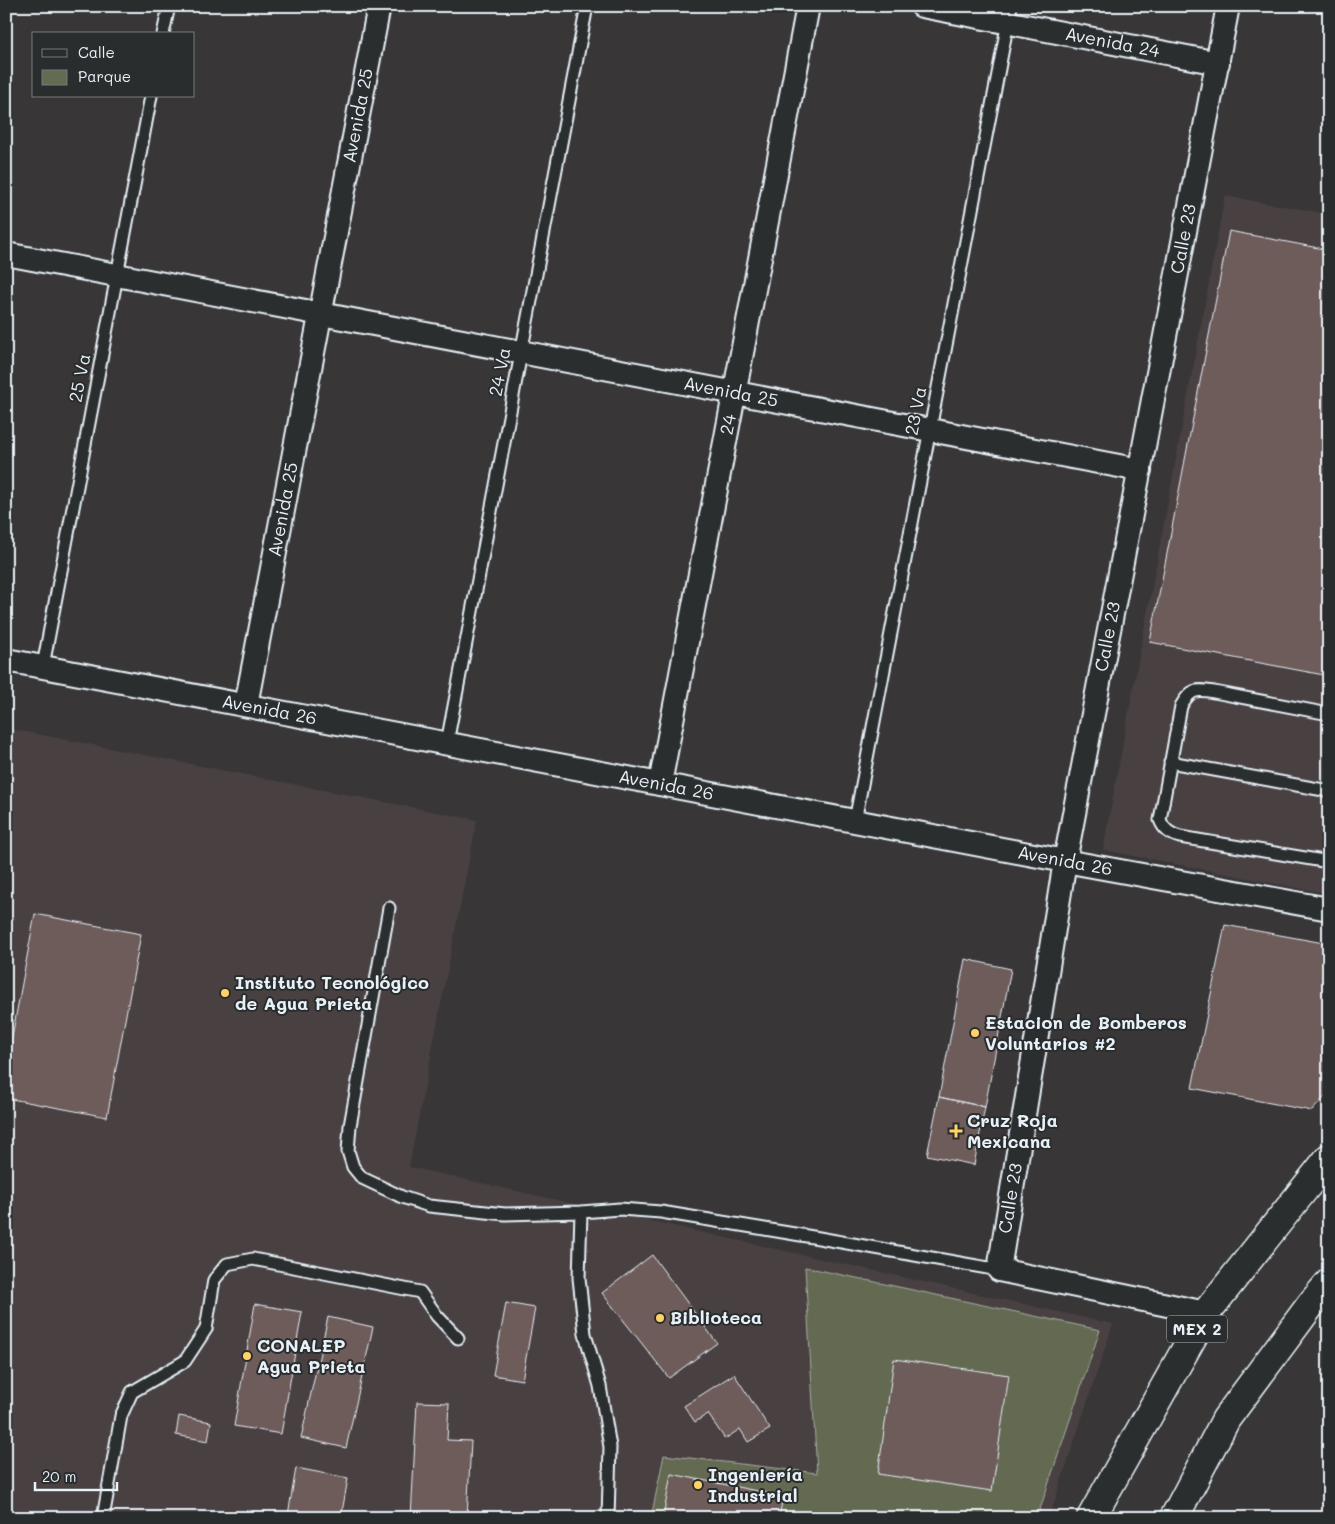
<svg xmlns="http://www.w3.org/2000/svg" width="1335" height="1524" font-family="Mali,sans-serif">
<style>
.built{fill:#484142}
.green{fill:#636b51;stroke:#a6aea4}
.building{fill:#6e5c5a;stroke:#e8f1f8}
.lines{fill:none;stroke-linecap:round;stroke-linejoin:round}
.service-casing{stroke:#e8f1f8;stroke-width:15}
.minor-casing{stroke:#e8f1f8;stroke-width:26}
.primary-casing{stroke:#e8f1f8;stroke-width:31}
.service{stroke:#2a2d2e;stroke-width:11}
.minor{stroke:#2a2d2e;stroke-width:22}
.primary{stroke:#2a2d2e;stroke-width:28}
.poi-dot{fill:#ffd166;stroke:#2a2d2e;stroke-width:2}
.labels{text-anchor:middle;stroke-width:4;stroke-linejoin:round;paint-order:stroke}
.shield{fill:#2a2d2e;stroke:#afb6bb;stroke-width:1}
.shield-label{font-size:16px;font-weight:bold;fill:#e8f1f8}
.street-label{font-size:18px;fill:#e8f1f8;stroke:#2a2d2e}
.poi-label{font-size:18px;font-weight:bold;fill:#e8f1f8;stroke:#2a2d2e;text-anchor:start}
</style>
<rect width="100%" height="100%" fill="#383637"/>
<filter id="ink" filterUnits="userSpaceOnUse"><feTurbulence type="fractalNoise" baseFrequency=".02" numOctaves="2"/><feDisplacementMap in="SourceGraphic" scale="10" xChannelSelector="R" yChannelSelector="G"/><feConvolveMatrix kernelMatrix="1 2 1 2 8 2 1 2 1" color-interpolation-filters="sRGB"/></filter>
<g filter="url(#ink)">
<path class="built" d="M1225,196L1329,214V894L1103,850Z
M6,728L477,820L409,1167L1113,1324L1049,1518H6Z"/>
<path class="green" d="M805,1267L1100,1330L1037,1518H651L664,1455L817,1473Z"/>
<path class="building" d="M1229,231L1329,250V676L1150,642Z
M35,914L141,934L107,1117L6,1098V1069Z
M1225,925L1329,944V1092L1312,1111L1192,1088Z
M965,959L1011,969L985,1107L939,1097Z
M939,1097L985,1107L974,1165L927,1155Z
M652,1255L717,1343L669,1378L602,1293Z
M506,1303L535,1308L522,1380L493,1375Z
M255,1304L302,1312L281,1434L234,1426Z
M328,1317L373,1327L346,1448L301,1438Z
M894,1359L1009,1375L992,1491L878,1474Z
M734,1374L770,1429L748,1442L740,1429L725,1439L708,1414L695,1422L684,1406Z
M417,1402L449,1403L447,1440L471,1441L467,1518H411Z
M179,1416L211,1422L208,1441L176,1435Z
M296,1468L348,1478L341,1518H304L288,1515Z
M671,1474L783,1496L779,1518H663Z"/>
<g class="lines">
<g class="service-casing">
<path id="service" d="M163,34L169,6
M43,666L151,96
M1329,714L1214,692C1195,689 1191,689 1181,706L1160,820C1164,830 1170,834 1180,837L1329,862
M447,743L587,6
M1170,762L1329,791
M855,821L1011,6
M389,908L350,1126L348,1151L353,1167L362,1178L402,1197L429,1206L505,1214L581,1212L620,1209L661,1212L819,1238L999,1270
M581,1212L579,1278L585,1334L600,1386L610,1447L608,1518
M103,1518L121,1416L132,1392L185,1361L206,1329L214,1280L227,1264L253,1259L420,1292L437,1316L458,1338"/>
</g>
<g class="minor-casing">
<g id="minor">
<path id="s1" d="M922,6L1218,63"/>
<path id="s2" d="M6,254L1140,470"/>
<path id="s3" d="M6,660L1065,861L1329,909"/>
<path id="s4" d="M246,705L379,6"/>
<path id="s5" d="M660,784L808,6"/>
<path id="s6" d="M1206,1313L999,1270L1065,861L1228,6"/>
</g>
</g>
<g class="primary-casing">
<path id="primary" d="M1091,1518L1206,1313L1329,1158
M1174,1518L1226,1419L1312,1303L1329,1283"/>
</g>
<use href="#service" class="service"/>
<use href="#minor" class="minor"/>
<use href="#primary" class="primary"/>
</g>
</g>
<g class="poi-dot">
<circle cx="225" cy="993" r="5"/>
<circle cx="975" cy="1033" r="5"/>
<path d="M953.5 1123.5h5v5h5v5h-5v5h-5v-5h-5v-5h5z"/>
<circle cx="660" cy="1318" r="5"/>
<circle cx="247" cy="1356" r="5"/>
<circle cx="698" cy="1485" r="5"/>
</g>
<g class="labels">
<rect class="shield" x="1167" y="1315.5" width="60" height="27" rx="4"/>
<g class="shield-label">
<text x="1197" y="1335">MEX 2</text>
</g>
<g class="street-label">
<text dy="6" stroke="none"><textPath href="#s1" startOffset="194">Avenida 24</textPath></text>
<text dy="6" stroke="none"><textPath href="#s4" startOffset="600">Avenida 25</textPath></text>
<text dy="6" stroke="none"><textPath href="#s6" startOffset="1259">Calle 23</textPath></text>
<text transform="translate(500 372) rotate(-79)" y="6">24 Va</text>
<text transform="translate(80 378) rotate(-79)" y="6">25 Va</text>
<text dy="6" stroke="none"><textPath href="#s2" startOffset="738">Avenida 25</textPath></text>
<text transform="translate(916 411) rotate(-79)" y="6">23 Va</text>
<text dy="6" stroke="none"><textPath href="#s5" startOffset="366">24</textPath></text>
<text dy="6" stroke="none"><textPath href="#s4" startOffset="199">Avenida 25</textPath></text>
<text dy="6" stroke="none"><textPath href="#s6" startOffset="854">Calle 23</textPath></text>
<text dy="6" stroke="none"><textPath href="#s3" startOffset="268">Avenida 26</textPath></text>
<text dy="6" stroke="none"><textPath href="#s3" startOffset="672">Avenida 26</textPath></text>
<text dy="6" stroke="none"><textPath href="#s3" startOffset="1078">Avenida 26</textPath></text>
<text dy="6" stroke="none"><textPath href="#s6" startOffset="284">Calle 23</textPath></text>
</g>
<g class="poi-label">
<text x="235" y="989">Instituto Tecnológico<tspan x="235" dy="21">de Agua Prieta</tspan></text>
<text x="985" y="1029">Estacion de Bomberos<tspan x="985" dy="21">Voluntarios #2</tspan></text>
<text x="967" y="1127">Cruz Roja<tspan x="967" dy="21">Mexicana</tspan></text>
<text x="670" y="1324">Biblioteca</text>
<text x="257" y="1352">CONALEP<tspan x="257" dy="21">Agua Prieta</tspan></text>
<text x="708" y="1481">Ingeniería<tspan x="708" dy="21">Industrial</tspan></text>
</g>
</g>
<rect width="1335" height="1524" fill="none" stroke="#2a2d2e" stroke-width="25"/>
<rect x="12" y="12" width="1310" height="1499" fill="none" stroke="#e8f1f8" stroke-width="2" filter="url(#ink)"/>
<rect x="32" y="32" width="162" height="65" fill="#2a2d2e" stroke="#767b7f"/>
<rect x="42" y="49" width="25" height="8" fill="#2a2d2e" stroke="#767b7f"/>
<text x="78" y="58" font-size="15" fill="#e8f1f8">Calle</text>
<rect x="42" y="70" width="25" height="15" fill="#636b51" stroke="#767b7f"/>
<text x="78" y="82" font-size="15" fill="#e8f1f8">Parque</text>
<path d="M35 1482v8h82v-8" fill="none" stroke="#e8f1f8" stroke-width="2.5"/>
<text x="42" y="1482" font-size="15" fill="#e8f1f8" stroke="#2a2d2e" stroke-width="4" paint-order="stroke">20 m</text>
</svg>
